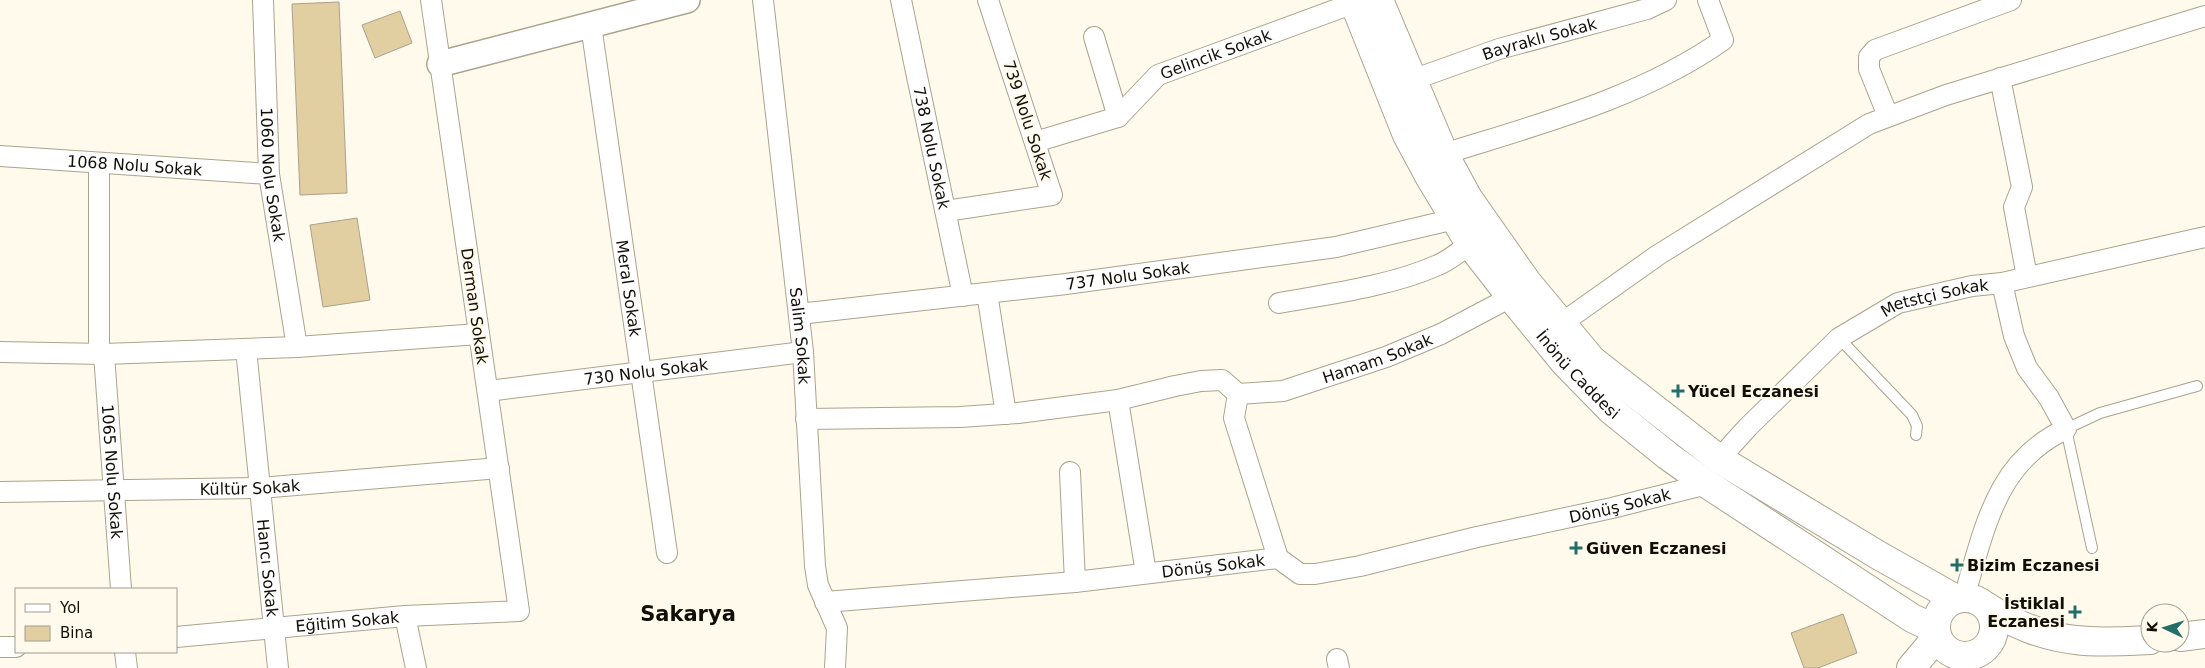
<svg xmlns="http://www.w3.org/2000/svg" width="2205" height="668" font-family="'DejaVu Sans',sans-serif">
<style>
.building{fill:#e1cfa1;stroke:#a9a18c}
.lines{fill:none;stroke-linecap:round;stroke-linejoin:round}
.service-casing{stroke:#aba38e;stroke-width:12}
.minor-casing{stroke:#aba38e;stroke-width:22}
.tertiary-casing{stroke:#aba38e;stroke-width:28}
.secondary-casing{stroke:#aba38e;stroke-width:30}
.service{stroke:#fff;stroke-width:10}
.minor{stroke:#fff;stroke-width:20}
.tertiary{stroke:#fff;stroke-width:25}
.secondary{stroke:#fff;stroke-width:28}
.poi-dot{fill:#246e68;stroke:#fffaec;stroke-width:2}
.labels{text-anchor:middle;stroke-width:4.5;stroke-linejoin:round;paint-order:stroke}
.street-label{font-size:16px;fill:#110e07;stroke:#fffaec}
.poi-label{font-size:16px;font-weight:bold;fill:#110e07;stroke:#fffaec;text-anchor:start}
.district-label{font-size:21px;font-weight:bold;fill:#110e07;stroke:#fffaec}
</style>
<rect width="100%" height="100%" fill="#fffaec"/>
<path class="building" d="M339,2L347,193L300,195L292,4Z
M400,11L412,43L375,58L362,25Z
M357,218L370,300L323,307L310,225Z
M1843,614L1857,653L1818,668H1804L1791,633Z"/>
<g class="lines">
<g class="service-casing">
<path id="service" d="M1839,338L1912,415L1917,426L1916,435
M2092,548L2066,429L2100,413L2197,386"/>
</g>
<g class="minor-casing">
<g id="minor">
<path id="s1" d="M263,0L269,174L297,347"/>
<path id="s2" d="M763,0L803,352L815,566L818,585L837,628L835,668"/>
<path id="s3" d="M901,0L963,296"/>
<path id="s4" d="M591,25L667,553"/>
<path d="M1094,37L1118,117"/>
<path d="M2000,78L2022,187L2014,207L2027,277"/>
<path id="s5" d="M1412,80L1499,49L1647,9L1666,0"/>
<path d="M1888,116L1869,69V57L1875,50L2011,0"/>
<path id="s6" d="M1035,142L1118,117L1158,75L1354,3"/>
<path d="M1444,154C1539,124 1641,98 1723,40L1708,0"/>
<path id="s7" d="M0,156L269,174"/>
<path d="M99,164V354"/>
<path d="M946,211L1052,195L988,0"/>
<path d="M987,293L1006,414"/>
<path d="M1279,303C1330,294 1391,286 1438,265C1450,260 1460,251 1470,244"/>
<path id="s8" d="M799,314L1066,284L1336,247L1455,219"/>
<path d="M1562,323L1658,255L1869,124L1946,95L2205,16"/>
<path id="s9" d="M246,349L278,668"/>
<path d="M0,352L104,354L297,347L479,334"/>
<path id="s10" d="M104,354L121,589"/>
<path id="s11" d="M488,391L803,352"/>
<path id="s12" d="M1238,394L1283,391L1386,357L1441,334L1511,297"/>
<path d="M1238,394L1234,418L1278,558"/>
<path d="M1118,400L1146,573"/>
<path d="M806,419L960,417L1018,413L1118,400L1175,386L1201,381L1222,380L1238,394"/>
<path id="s13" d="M1719,459L1748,427L1839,338L1898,303L1972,286L2002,283L2205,237"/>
<path d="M1070,472L1075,582"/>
<path id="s14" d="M0,492L260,488L499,468"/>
<path d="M1964,597C1985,529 1995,462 2066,429L2049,398L2027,368L2014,336L2002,283"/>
<path id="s15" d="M825,602L1075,582L1278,558L1300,574H1315L1360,566L1477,537L1612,508L1707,484"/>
<path d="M405,616L416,668"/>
<path id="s16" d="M176,637L405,616L519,611L431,0"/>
<path d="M0,647H16"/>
<path d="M125,652L127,668"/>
<path d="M1337,659L1339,668"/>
</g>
</g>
<g class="tertiary-casing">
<path id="tertiary" d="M440,64L687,0"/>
</g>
<g class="secondary-casing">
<g id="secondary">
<path id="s17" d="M1353,0L1407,135L1429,176L1470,244L1511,297L1565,363L1611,410L1668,456L1707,484L1912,618L1935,629"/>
<path d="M1379,0L1444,154L1468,198L1527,282L1592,360L1719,459L1878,555L1956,599"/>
<circle cx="1965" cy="627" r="29"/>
<path d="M1986,606C2012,624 2045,637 2076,640C2100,643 2126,641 2150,640"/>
<path d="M2180,637L2205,634"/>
<path d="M1911,668L1937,637"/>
</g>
</g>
<use href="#service" class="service"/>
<use href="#minor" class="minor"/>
<use href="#tertiary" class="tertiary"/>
<use href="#secondary" class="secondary"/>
</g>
<g class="poi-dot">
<path d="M1675.5 383.5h5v5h5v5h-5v5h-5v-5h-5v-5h5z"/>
<path d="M1573.5 540.5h5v5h5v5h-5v5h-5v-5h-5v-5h5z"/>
<path d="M1954.5 557.5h5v5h5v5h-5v5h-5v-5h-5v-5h5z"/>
<path d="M2072.5 604.5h5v5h5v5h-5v5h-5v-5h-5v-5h5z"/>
</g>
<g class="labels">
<g class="street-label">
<text dy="6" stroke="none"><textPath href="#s5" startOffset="134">Bayraklı Sokak</textPath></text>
<text dy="6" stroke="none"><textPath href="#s6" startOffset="206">Gelincik Sokak</textPath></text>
<text transform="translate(1028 120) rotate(72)" y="6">739 Nolu Sokak</text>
<text dy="6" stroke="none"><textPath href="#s3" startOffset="151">738 Nolu Sokak</textPath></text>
<text dy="6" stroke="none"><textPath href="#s7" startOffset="135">1068 Nolu Sokak</textPath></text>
<text dy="6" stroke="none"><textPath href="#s1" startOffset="175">1060 Nolu Sokak</textPath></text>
<text dy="6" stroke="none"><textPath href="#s8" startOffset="331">737 Nolu Sokak</textPath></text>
<text dy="6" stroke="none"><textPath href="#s4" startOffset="266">Meral Sokak</textPath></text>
<text dy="6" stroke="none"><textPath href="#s13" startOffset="276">Metstçi Sokak</textPath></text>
<text transform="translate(475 306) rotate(82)" y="6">Derman Sokak</text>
<text dy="6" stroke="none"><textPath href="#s2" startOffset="338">Salim Sokak</textPath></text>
<text dy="6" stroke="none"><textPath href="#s12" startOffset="145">Hamam Sokak</textPath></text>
<text dy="6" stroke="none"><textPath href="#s11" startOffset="159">730 Nolu Sokak</textPath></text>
<text dy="6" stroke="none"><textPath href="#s17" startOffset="441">İnönü Caddesi</textPath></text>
<text dy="6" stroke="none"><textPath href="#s10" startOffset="118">1065 Nolu Sokak</textPath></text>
<text dy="6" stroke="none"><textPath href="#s14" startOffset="250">Kültür Sokak</textPath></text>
<text dy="6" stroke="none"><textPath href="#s15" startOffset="810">Dönüş Sokak</textPath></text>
<text dy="6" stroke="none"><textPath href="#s15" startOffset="390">Dönüş Sokak</textPath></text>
<text dy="6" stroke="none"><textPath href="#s9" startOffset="220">Hancı Sokak</textPath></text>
<text dy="6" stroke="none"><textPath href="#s16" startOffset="172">Eğitim Sokak</textPath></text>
</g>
<g class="poi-label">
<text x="1688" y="397">Yücel Eczanesi</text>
<text x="1586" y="554">Güven Eczanesi</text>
<text x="1967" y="571">Bizim Eczanesi</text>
<text x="2065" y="609" text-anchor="end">İstiklal<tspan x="2065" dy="18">Eczanesi</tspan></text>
</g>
<g class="district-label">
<text x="688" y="621">Sakarya</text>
</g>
</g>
<rect x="15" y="588" width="162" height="65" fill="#fffaec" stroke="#a09c90"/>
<rect x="25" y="604" width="25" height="8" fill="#ffffff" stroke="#a09c90"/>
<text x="60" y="613" font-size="15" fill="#110e07">Yol</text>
<rect x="25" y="626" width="25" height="15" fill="#e1cfa1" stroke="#a09c90"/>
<text x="60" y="638" font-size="15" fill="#110e07">Bina</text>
<g transform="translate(2165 628) rotate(274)"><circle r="24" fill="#fffaec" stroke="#a09c90"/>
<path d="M0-4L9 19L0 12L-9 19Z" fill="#246e68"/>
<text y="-8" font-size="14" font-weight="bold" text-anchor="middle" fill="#110e07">K</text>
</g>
</svg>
